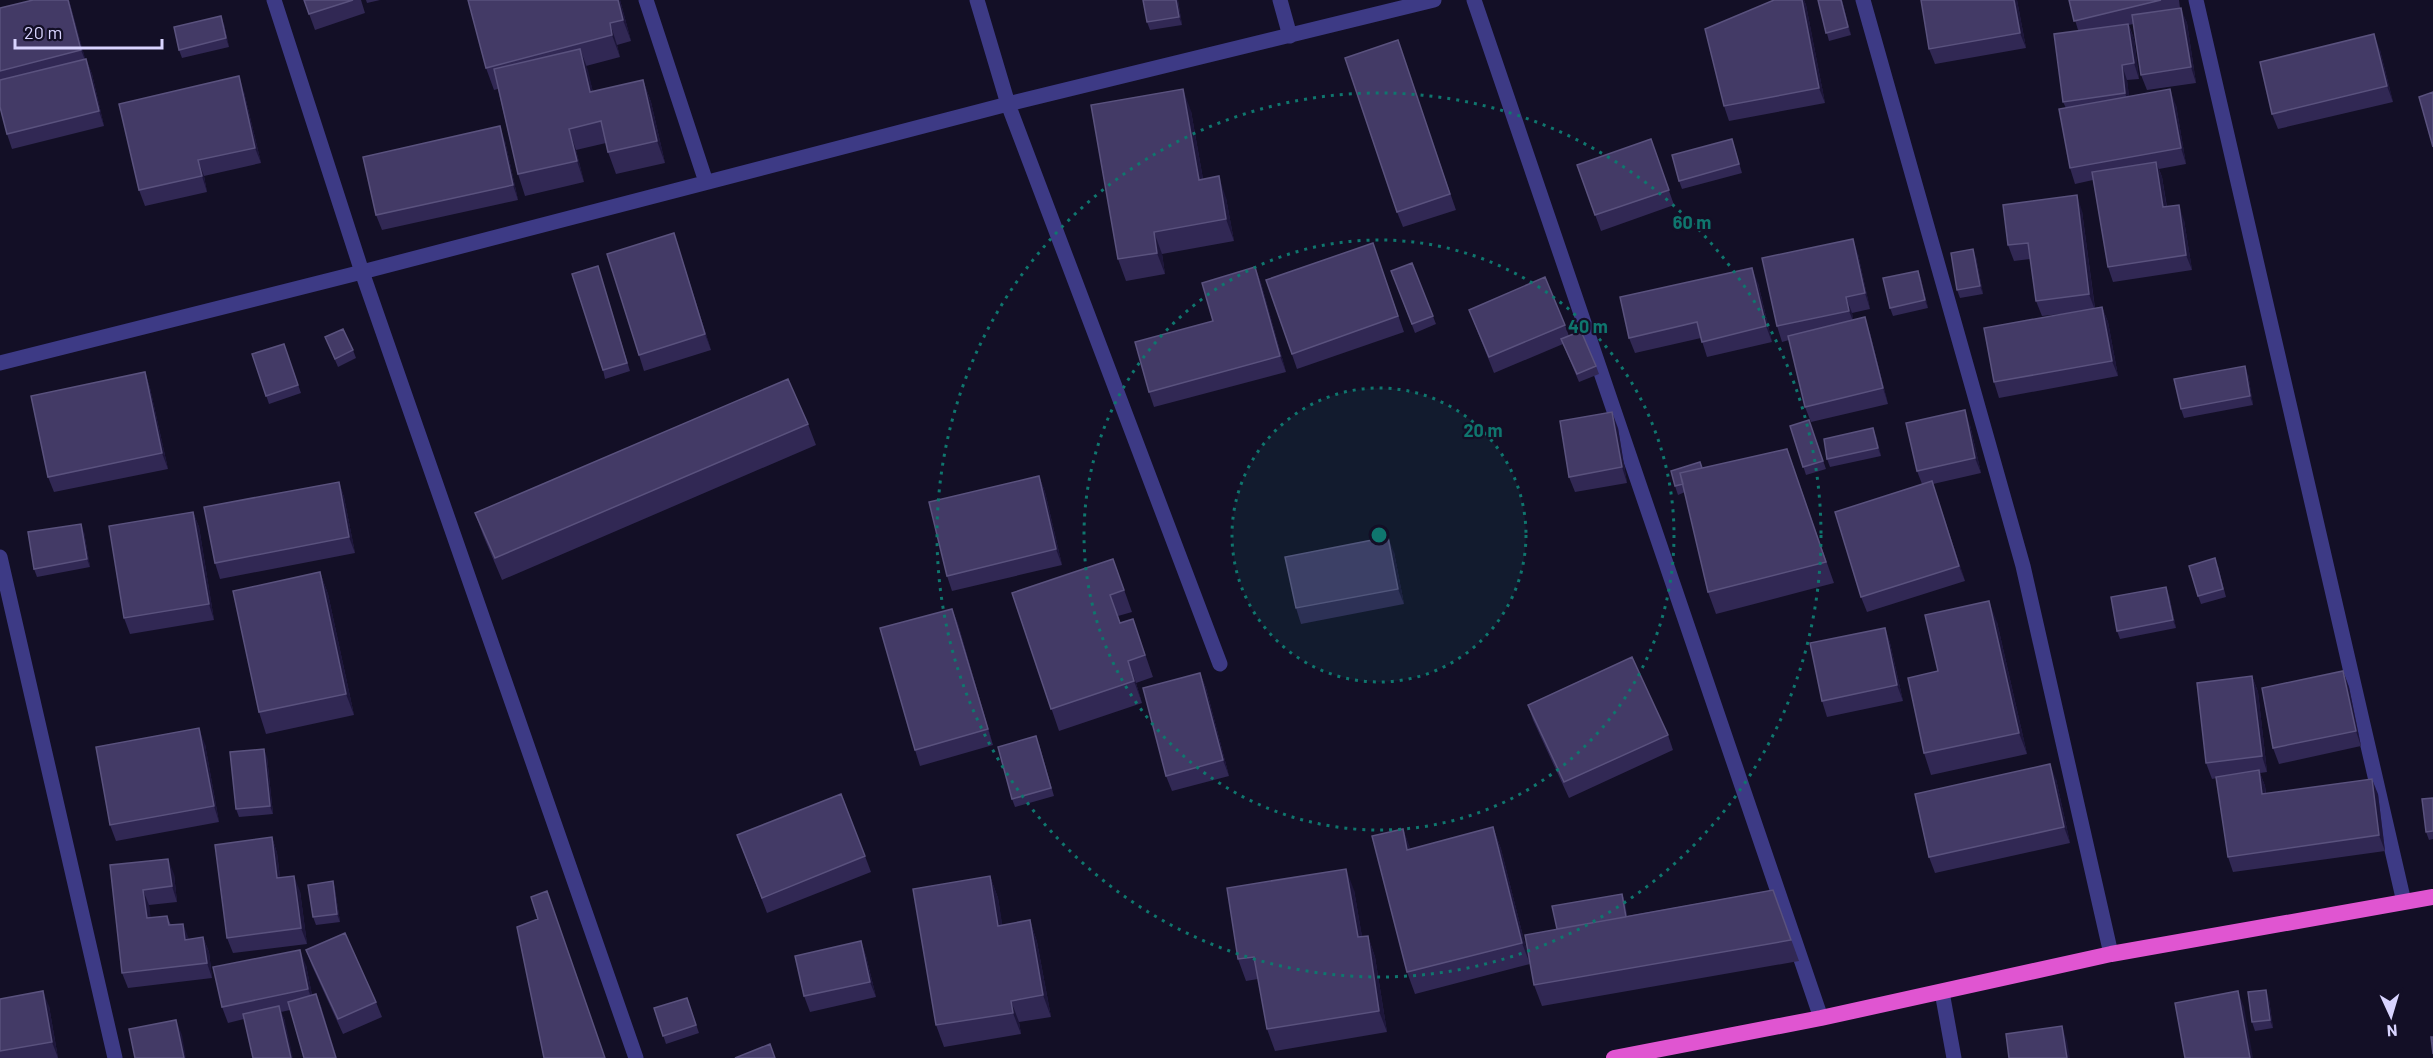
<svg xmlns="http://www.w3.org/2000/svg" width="2433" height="1058" font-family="Barlow,sans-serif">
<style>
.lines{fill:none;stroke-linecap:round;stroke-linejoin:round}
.minor{stroke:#3d3a85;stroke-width:15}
.trunk{stroke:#e055d1;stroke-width:16}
.wall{fill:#312854}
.shaded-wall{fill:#1d163a}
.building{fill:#433a66;stroke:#5a527e;stroke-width:1.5}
.ring{fill:none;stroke:#0f766e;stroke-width:3;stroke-dasharray:3 6}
.centre{fill:#0f766e;stroke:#130f26;stroke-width:3}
.ring-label{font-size:18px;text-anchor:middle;font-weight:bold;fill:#0f766e;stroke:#130f26;stroke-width:4.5;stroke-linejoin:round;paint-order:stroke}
</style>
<rect width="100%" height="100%" fill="#130f26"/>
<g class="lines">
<path class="minor" d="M274,0L362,272L636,1058
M646,0L706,182
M977,0L1008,104L1220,664
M1280,0L1290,36
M1474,0L1821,1018
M1863,0L2023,566L2111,954
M2196,0L2404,902
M0,363L362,272L1008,104L1434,0
M0,557L115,1058
M1942,992L1954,1058"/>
<path class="trunk" d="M1614,1058L1821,1018L2111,954L2433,897"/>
</g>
<path class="wall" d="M33,0H69L85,59H86L92,74L104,126L12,149L7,134L0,107V8Z
M304,0H361L365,13L315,30Z
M366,0H380L367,3Z
M468,0H620L631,41L617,45L620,57L586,66L593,92L643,80L651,102L665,163L616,174L608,152L606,143L576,150L584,182L525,196L518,174L498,89L494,90L486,68Z
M1143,0H1178L1182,25L1150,30L1147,22Z
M1774,0H1804L1806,5L1825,103L1729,121L1724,106Z
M1818,0H1842L1851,35L1829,41Z
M2017,0L2026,48L1935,64L1929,49Z
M2069,0H2179L2180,8L2187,23L2196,83L2147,90L2141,75L2133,24L2129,25L2134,39L2139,79L2127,80L2129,97L2176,105L2186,164L2159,169L2162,177L2167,207L2184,220L2192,270L2113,282L2108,267L2093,180L2075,184L2070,168L2066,108L2063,102L2078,30Z
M224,24L229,47L182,58L179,50Z
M2380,50L2393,102L2278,129L2272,114Z
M1403,56L1456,210L1403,227L1397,212Z
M244,92L261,163L204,176L207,192L145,206L139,190Z
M1191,111L1203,179L1226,198L1234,241L1162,254L1165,274L1126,281L1118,259Z
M1651,139L1674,205L1601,231L1577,165Z
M1732,139L1742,173L1682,189L1679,181Z
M505,141L518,200L382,230L376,215Z
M2082,211L2095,308L2102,307L2108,322L2118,376L1999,398L1994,382L2071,313L2042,316L2036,301L2030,259L2014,261L2008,245Z
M1373,243L1404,332L1297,369L1266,280Z
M679,249L711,350L644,371L639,355Z
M1858,254L1870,309L1852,313L1853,320L1870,333L1888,404L1811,422L1805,407L1789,340L1782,342L1777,326Z
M1976,257L1983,294L1960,298L1957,290Z
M1412,263L1436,324L1415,333L1391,271Z
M598,266L630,371L605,379L603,370Z
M1255,267L1261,283L1286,372L1154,407L1149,392L1213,321Z
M1918,271L1921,279L1928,308L1893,316L1890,308Z
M1758,283L1772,342L1707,357L1701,338L1635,353L1629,338Z
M1469,310L1565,325L1569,336L1596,366L1599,374L1579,382L1563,344L1494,373Z
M325,337L353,350L356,358L338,367Z
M284,344L301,393L269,404L252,354Z
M145,372L150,388L168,469L54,492L48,477Z
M2248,374L2253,405L2184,418L2181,409Z
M1809,420L1826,469L1806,475L1790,426Z
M808,424L816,445L502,580L483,535L475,513Z
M1970,425L1981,473L1933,484L1965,581L1867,612L1861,597L1922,484L1917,471Z
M1618,428L1627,483L1575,492L1569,477Z
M1876,436L1881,456L1830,467L1827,459Z
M1787,449L1834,583L1716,614L1708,592L1685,492L1678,495L1675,486L1702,468Z
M1039,476L1045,492L1062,565L952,591L947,576Z
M339,482L344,497L355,553L220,579L215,563Z
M193,512L199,527L214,620L130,634L124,618Z
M84,532L90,567L37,577L34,569Z
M1394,552L1404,604L1301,624L1296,608Z
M2218,566L2226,597L2201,604L2198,596Z
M320,572L328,594L354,715L266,734L259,712Z
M1121,581L1132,612L1118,616L1120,623L1133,619L1153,677L1136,683L1142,703L1059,731L1012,593Z
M2169,595L2176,628L2120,639L2117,631Z
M952,609L958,624L993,745L920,766L915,750Z
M1997,622L2027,754L1931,775L1924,753L1938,671Z
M1885,628L1890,643L1903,701L1827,717L1822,701Z
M2343,671L2349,687L2361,746L2279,764L2273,748Z
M1200,673L1206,688L1229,776L1172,791L1166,776Z
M2252,676L2258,692L2267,772L2260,773L2265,786L2266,793L2378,794L2385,851L2233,872L2228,857L2217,778L2212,779L2206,763Z
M1528,705L1668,735L1673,750L1569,798L1533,720Z
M205,744L219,822L116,841L110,825Z
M1039,744L1054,796L1015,807L1012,799Z
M267,757L273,814L239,817L236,809Z
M2056,779L2070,843L1935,873L1929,857Z
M2433,798V839L2429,840L2426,832Z
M1493,827L1501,849L1530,964L1415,994L1407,972L1403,829L1410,849Z
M737,835L865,856L871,872L767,913Z
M272,837L277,853L280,877L300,891L307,944L233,953L227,938Z
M110,865L174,874L177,902L149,905L150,918L167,916L171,925L189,939L203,937L209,952L212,978L128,988L122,973Z
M990,876L998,898L1002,925L1030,920L1037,942L1051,1017L1019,1022L1021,1034L944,1047L936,1025Z
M333,881L335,889L340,922L316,925L313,917Z
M1354,890L1362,937L1368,936L1375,957L1387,1032L1275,1051L1267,1029L1258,979L1246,981L1238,959Z
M1773,890L1799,961L1542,1006L1534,985L1557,929L1622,894L1625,902L1627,916Z
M861,941L866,956L876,997L810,1012L804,996Z
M306,950L376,1002L382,1017L343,1034L312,966Z
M306,965L312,995L316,994L322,1009L290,1010L281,1012L285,1021L244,1019L228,1023L222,1007Z
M0,999L49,1006L58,1058H0Z
M2269,999L2273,1028L2255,1031L2252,1022Z
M690,1006L699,1033L666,1044L654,1008Z"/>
<path class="shaded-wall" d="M68,0H69L71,7L87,65L81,50Z
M618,0H620L631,41L623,20Z
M1176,0H1178V2L1182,25L1179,17Z
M1802,0H1804L1806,5L1825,103L1819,88Z
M1841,0H1842L1851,35L1848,27Z
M2014,0H2017L2026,48L2020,33Z
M2181,8L2187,23L2196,83L2191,67Z
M221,16L224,24L229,47L226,38Z
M610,23L617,45L620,57L612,35Z
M2128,24L2134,39L2139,79L2134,63Z
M2374,34L2380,50L2393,102L2387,86Z
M580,49L588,70L598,114L590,92Z
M86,59L92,74L104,126L99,111Z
M2122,65L2127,80L2131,109L2125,93Z
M239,76L244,92L261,163L255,148Z
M643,80L651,102L665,163L657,141Z
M1183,89L1191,111L1207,202L1199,180Z
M2170,89L2176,105L2186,164L2181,148Z
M500,126L505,141L518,200L513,185Z
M569,129L576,150L584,182L577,161Z
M198,160L204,176L207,192L202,176Z
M2156,162L2162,177L2169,223L2163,207Z
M1219,176L1226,198L1234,241L1226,219Z
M2077,195L2082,211L2095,310L2089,294Z
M2179,205L2184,220L2192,270L2186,255Z
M1154,232L1162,254L1165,274L1157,253Z
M674,233L679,249L711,350L705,334Z
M1853,239L1858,254L1870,309L1865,293Z
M1973,249L1976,257L1983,294L1980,286Z
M1255,267L1261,283L1286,372L1280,356Z
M1752,268L1758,283L1772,342L1766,326Z
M1918,271L1921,279L1928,308L1925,300Z
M1846,297L1852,313L1855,326L1849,311Z
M2102,307L2108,322L2118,376L2112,361Z
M1865,317L1870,333L1888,404L1883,388Z
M2245,366L2248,374L2253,405L2250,396Z
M145,372L150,388L168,469L162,453Z
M1965,410L1970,425L1981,473L1975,458Z
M1612,412L1618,428L1627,483L1622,467Z
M1873,428L1876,436L1881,456L1878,448Z
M1039,476L1045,492L1062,565L1056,549Z
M1932,481L1937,497L1965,581L1959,566Z
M339,482L344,497L355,553L349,537Z
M193,512L199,527L214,620L209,604Z
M81,524L84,532L90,567L87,559Z
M1388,537L1394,552L1404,604L1398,589Z
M320,572L328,594L354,715L346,694Z
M2166,587L2169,595L2176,628L2173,620Z
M1989,601L1997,622L2027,754L2019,733Z
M952,609L958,624L993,745L988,729Z
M1885,628L1890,643L1903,701L1897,685Z
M1128,661L1136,683L1142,703L1134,681Z
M2343,671L2349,687L2361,746L2356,731Z
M1200,673L1206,688L1229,776L1223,760Z
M2252,676L2258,692L2267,772L2262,756Z
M199,728L205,744L219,822L214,806Z
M264,749L267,757L273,814L270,806Z
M2050,764L2056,779L2070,843L2064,827Z
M2259,770L2265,786L2267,809L2262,794Z
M2372,779L2378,794L2385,851L2379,835Z
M1493,827L1501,849L1530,964L1522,943Z
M1403,829L1411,850H1407Z
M272,837L277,853L282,893L277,878Z
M168,859L174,874L177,902L172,886Z
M1346,869L1354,890L1366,959L1358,937Z
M294,876L300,891L307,944L301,928Z
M990,876L998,898L1006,947L998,926Z
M333,881L335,889L340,922L337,914Z
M143,890L149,905L153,933L147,918Z
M1622,894L1625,902L1630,935L1627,927Z
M1030,920L1037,942L1051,1017L1043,995Z
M183,924L189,939L185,940Z
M1368,936L1375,957L1387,1032L1379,1011Z
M203,937L209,952L212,978L207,963Z
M861,941L866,956L876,997L870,982Z
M300,950L306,965L314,1005L308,989Z
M2266,990L2269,999L2273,1028L2270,1020Z
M43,991L49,1006L58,1058L52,1042Z
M2238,991L2244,1007L2253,1058H2250Z
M316,994L322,1009L337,1058H336Z
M1011,1001L1019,1022L1021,1034L1013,1013Z
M279,1006L285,1021L293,1058H291Z
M176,1020L182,1035L186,1058H184Z
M2062,1026L2067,1041L2070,1058H2067Z"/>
<path class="building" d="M33,0H68L81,50L0,71V8Z
M304,0H353L309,14Z
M468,0H618L623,20L610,23L612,35L486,68Z
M1143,0H1176L1179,17L1147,22Z
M1774,0H1802L1819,88L1724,106L1705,29Z
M1818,0H1841L1848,27L1826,33Z
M1921,0H2014L2020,33L1929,49Z
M2069,0H2161L2074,21Z
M2181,8L2191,67L2141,75L2132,15Z
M221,16L226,38L179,50L174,27Z
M2128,24L2134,63L2122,65L2125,93L2063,102L2054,34Z
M2374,34L2387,86L2272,114L2260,62Z
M1398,40L1450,194L1397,212L1345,58Z
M580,49L590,92L643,80L657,141L608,152L601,121L569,129L577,161L518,174L494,69Z
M86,59L99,111L7,134L0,107V80Z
M239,76L255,148L198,160L202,176L139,190L119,104Z
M1183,89L1199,180L1219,176L1226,219L1154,232L1157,253L1118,259L1091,105Z
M2170,89L2181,148L2070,168L2059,109Z
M2433,92V147L2419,97Z
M500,126L513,185L376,215L363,157Z
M1651,139L1669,190L1595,215L1577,165Z
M1732,139L1739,164L1679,181L1672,155Z
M2156,162L2163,207L2179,205L2186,255L2108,267L2092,172Z
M2077,195L2089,294L2036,301L2028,243L2008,245L2003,205Z
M674,233L705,334L639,355L607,254Z
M1853,239L1865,293L1846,297L1849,311L1777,326L1762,258Z
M1373,243L1398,316L1292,354L1266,280Z
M1973,249L1980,286L1957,290L1951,253Z
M1412,263L1433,316L1412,324L1391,271Z
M598,266L627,363L603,370L572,274Z
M1255,267L1280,356L1149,392L1135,342L1213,321L1202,283Z
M1752,268L1766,326L1702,342L1697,322L1629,338L1620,297Z
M1918,271L1925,300L1890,308L1883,278Z
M1545,277L1565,325L1489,357L1469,310Z
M2102,307L2112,361L1994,382L1984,328Z
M1865,317L1883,388L1805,407L1788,336Z
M343,329L353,350L335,359L325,337Z
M1581,331L1596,366L1577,374L1561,339Z
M284,344L298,385L266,396L252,354Z
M2245,366L2250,396L2181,409L2174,379Z
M145,372L162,453L48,477L31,396Z
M788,379L808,424L495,558L475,513Z
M1965,410L1975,458L1917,471L1906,423Z
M1612,412L1622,467L1569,477L1560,421Z
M1809,420L1823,461L1803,467L1790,426Z
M1873,428L1878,448L1827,459L1824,439Z
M1787,449L1826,562L1708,592L1680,473Z
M1700,462L1702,468L1680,473L1683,484L1675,486L1671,471Z
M1039,476L1056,549L947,576L929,502Z
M1932,481L1959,566L1861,597L1835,512Z
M339,482L349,537L215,563L204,507Z
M193,512L209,604L124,618L109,526Z
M81,524L87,559L34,569L28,532Z
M1388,537L1398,589L1296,608L1285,557Z
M2215,558L2223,589L2198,596L2189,566Z
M1113,559L1124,590L1110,595L1120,623L1133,619L1145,655L1128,661L1134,681L1051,709L1012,593Z
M320,572L346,694L259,712L233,591Z
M2166,587L2173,620L2117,631L2111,597Z
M1989,601L2019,733L1924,753L1908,678L1938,671L1925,615Z
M952,609L988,729L915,750L880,628Z
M1885,628L1897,685L1822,701L1810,643Z
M1632,657L1668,735L1564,782L1528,705Z
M2343,671L2356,731L2273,748L2262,688Z
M1200,673L1223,760L1166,776L1143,688Z
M2252,676L2262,756L2206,763L2197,683Z
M199,728L214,806L110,825L96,747Z
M1036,736L1051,788L1012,799L998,747Z
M264,749L270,806L236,809L230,752Z
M2050,764L2064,827L1929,857L1915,794Z
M2259,770L2262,794L2372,779L2379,835L2228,857L2216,777Z
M841,794L865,856L762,898L737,835Z
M2433,798V831L2426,832L2422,799Z
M1493,827L1522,943L1407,972L1372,836L1403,829L1407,850Z
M272,837L277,878L294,876L301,928L227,938L215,845Z
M168,859L172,886L143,890L147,918L167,916L169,925L183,924L185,940L203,937L207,963L122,973L110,865Z
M1346,869L1358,937L1368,936L1379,1011L1267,1029L1254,957L1238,959L1227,888Z
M990,876L998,926L1030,920L1043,995L1011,1001L1013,1013L936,1025L913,889Z
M333,881L337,914L313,917L308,885Z
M1773,890L1791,940L1534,985L1525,935Z
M547,891L605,1058H544L517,927L538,919L531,897Z
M1622,894L1626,917L1557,929L1552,906Z
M345,933L376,1002L338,1019L306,950Z
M861,941L870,982L804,996L795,956Z
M300,950L308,989L222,1007L213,967Z
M2266,990L2270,1020L2252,1022L2248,992Z
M43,991L52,1042L0,1051V999Z
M2238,991L2250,1058H2185L2175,1003Z
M316,994L336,1058H304L288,1002Z
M687,998L696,1025L663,1036L654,1008Z
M279,1006L291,1058H253L243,1014Z
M176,1020L184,1058H135L129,1029Z
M2062,1026L2067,1058H2009L2006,1034Z
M2431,1037H2433V1054Z
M770,1044L775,1058H735Z"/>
<circle cx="1379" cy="535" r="147" fill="#0f766e" fill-opacity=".12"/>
<g class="ring">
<circle cx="1379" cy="535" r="147"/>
<circle cx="1379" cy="535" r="295"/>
<circle cx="1379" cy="535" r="442"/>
</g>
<circle cx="1379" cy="535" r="9" class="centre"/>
<g class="ring-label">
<text x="1692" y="229">60 m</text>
<text x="1588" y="333">40 m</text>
<text x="1483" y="437">20 m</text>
</g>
<g transform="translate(2391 1016) rotate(176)" stroke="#130f26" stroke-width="4.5" paint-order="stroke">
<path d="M0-4.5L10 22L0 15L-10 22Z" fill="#d9d4ff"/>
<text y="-9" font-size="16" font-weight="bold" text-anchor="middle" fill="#d9d4ff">N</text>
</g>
<path d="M15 39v9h147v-9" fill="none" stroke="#d9d4ff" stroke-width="3"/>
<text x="24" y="39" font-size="18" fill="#d9d4ff" stroke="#130f26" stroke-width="4.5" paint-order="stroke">20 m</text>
</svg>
